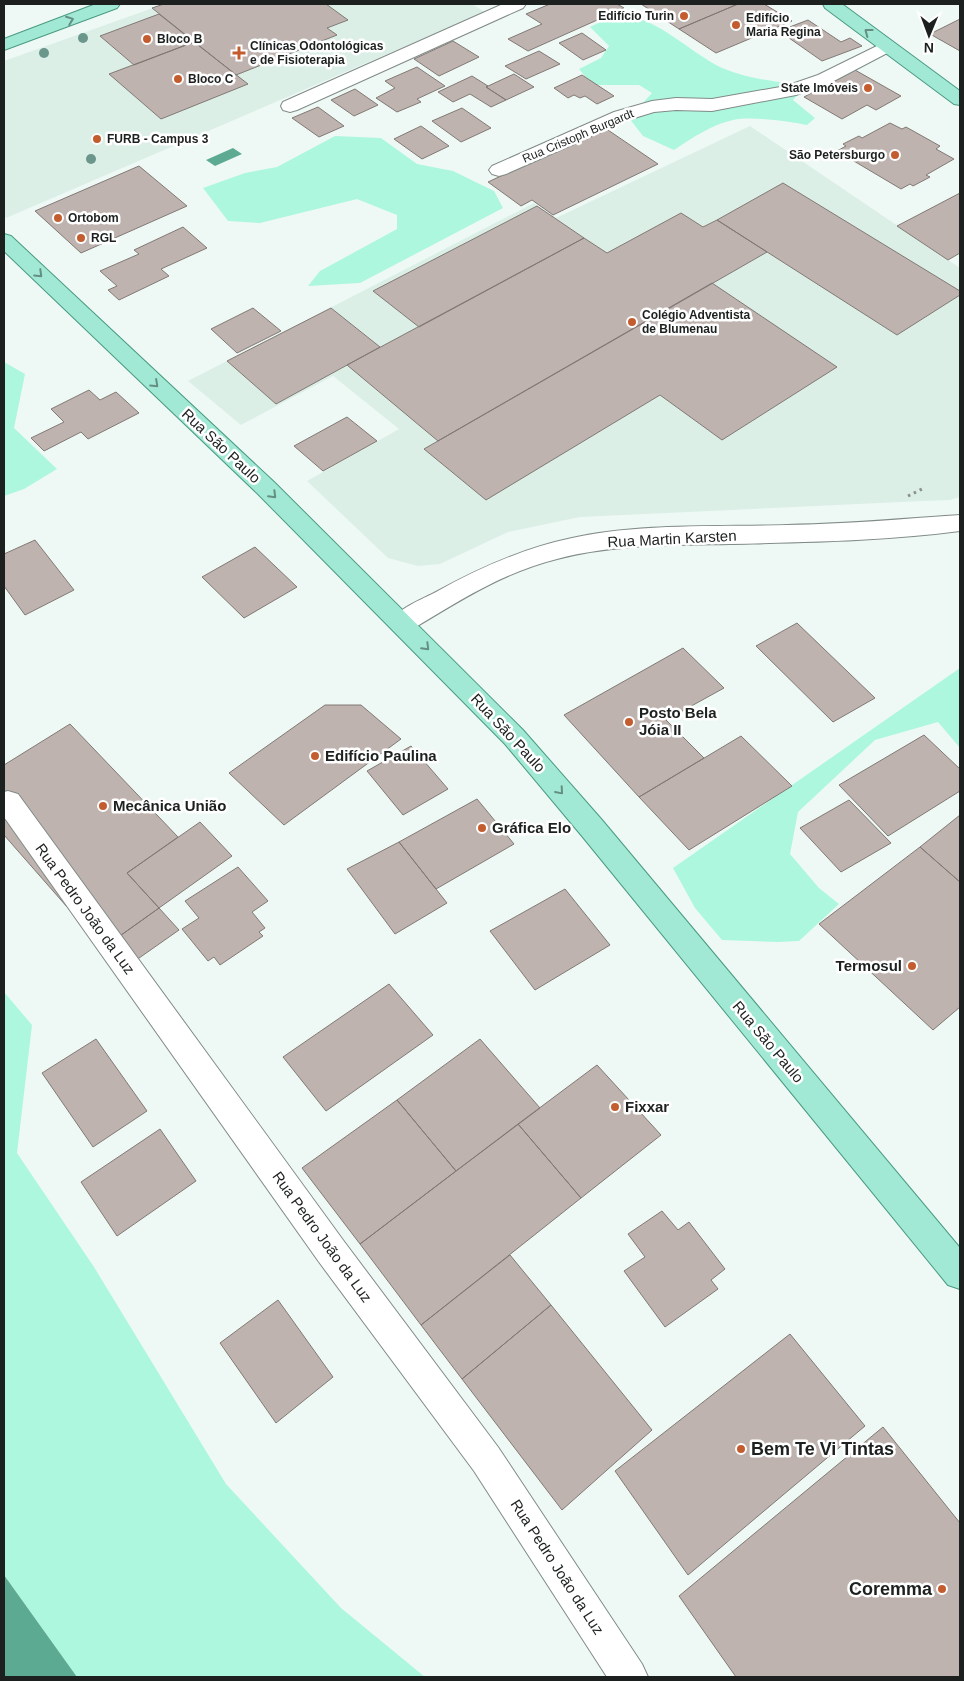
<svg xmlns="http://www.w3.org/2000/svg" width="964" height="1681" font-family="Arial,sans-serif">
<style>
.built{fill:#dbefe7}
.green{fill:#adf7de}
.water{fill:#5daa92}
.building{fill:#beb3af;stroke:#827975}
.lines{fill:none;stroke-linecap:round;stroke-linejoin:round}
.street-casing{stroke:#818b87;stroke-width:2}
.secondary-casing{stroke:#818b87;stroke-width:2}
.primary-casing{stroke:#4a9a82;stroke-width:2}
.path{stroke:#89908e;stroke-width:3;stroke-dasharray:2.5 4;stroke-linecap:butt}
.street{fill:#fff;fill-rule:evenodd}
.secondary{fill:#fff;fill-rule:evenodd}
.primary{fill:#a1e9d4;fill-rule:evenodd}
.tree{fill:#6b968b}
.oneway{stroke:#658f83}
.poi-dot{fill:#c35d2f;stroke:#fff;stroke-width:2}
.labels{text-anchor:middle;stroke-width:5;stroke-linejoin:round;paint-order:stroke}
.far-poi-label{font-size:12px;font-weight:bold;fill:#1c201f;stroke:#fff;text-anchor:start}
.far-street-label{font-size:12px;fill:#1c201f;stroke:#fff}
.street-label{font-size:15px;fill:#1c201f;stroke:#fff}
.poi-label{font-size:15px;font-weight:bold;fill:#1c201f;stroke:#fff;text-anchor:start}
.near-poi-label{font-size:18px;font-weight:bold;fill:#1c201f;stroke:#fff;text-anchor:start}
</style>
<rect width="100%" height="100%" fill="#eef9f5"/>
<path class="built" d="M164,4H472L485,12L6,218L4,216V61Z
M750,126L960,268V497L950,500L923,501L580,517L508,532L440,564L418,566L388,558L307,481L399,429L333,376L241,425L188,381L534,203L556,218Z"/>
<path class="green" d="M627,15C662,23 686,48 716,65C743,79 776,81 805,86L793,100L815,118L807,125C790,121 751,116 733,120C711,125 692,138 674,150L643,136L629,118L652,93L639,85H592L579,69L601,58L609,46L590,27L607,19Z
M335,136L381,138L417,164L453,171L494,191L503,208L360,283L308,286L320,271L397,229V215L357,199L260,223L228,221L203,188L245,173L277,167Z
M4,362L25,374L14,428L57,469L24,489L4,496Z
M960,668V748L938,722L875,740L798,812L790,854L819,888L839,904L799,941L778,942L722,940L695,908L673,868Z
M4,992L32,1025L17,1153L94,1267L226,1484L341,1608L425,1677H77L4,1575Z"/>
<path class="water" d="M233,148L242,154L215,166L206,160Z
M4,1575L77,1677H4Z"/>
<path class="building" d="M164,4H326L348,20L327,28L337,35L236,75L152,8Z
M550,4H617L624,8L528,51L508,39L542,24L526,14Z
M641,4H738L679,29Z
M738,4H764L792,21L716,53L679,29Z
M159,14L194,42L134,65L100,36Z
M960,19V51L930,34Z
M808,20L841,42L850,38L862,46L822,61L779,31Z
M582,33L606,50L583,60L559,43Z
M453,41L479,57L439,76L414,59Z
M194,42L248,84L161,119L109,74Z
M539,51L560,64L526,79L505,66Z
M417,67L445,86L417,99L421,102L397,112L376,98L395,88L385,81Z
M855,70L901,96L876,110L867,105L842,119L804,97Z
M514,74L534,87L506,100L486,87Z
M582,75L614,96L597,104L585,96L580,98L574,95L568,98L554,88Z
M472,76L488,86L486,87L506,100L491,107L470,94L453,102L438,92Z
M355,89L378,105L354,116L331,100Z
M318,107L344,126L319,137L292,118Z
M462,108L491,128L461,142L432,121Z
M890,123L902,129L906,127L940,146L936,149L954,159L926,175L930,177L913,186L910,184L901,189L837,151L846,146L843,144L859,136L862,138Z
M421,126L449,146L422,159L394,139Z
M605,128L658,164L553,215L532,200L521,206L488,182Z
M139,166L187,206L81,253L35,211Z
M783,183L960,291V295L897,335L717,220Z
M960,193V253L948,260L897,226Z
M537,206L584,238L419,327L373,291Z
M681,213L703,227L717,220L767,252L438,441L347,365L584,238L607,253Z
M183,227L207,248L161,269L169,276L119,300L108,290L117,286L100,271L139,254L134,250Z
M712,283L837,367L722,440L660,395L486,500L424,449Z
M253,308L281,331L237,353L211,329Z
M331,308L380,347L276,404L227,361Z
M89,390L100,400L116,392L139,413L88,439L81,432L44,451L31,438L64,422L51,409Z
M347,417L377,441L323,471L294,446Z
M35,540L74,590L25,615L4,586V554Z
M255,547L297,587L244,618L202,577Z
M797,623L875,698L833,722L756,646Z
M683,648L724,688L666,720L704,758L639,797L564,715Z
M325,705H361L401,739L284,825L229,773Z
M70,724L178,837L127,873L159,908L103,948L4,835V765Z
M924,735L960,769V791L888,836L839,785Z
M741,736L792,786L689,850L639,797Z
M411,746L448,789L403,815L367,771Z
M477,799L514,844L436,889L399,842Z
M849,800L891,843L841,872L800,828Z
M960,815V882L920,847Z
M200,822L232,856L159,908L127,873Z
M399,842L447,903L395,934L347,869Z
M920,847L960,882V1007L933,1030L819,924Z
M238,867L268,901L252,912L265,928L259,932L263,936L220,965L214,957L208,961L182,929L199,918L185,901Z
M565,889L610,945L535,990L490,931Z
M159,908L179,930L122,970L103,948Z
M389,984L433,1035L326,1111L283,1057Z
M96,1039L147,1111L93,1147L42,1073Z
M480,1039L540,1108L456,1171L397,1100Z
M597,1065L661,1135L581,1198L518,1124Z
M397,1100L456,1171L360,1244L302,1168Z
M518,1124L581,1198L421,1325L360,1244Z
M160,1129L196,1181L117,1236L81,1182Z
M662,1211L678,1230L689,1222L725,1269L711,1280L718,1289L665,1327L624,1271L645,1257L628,1234Z
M510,1255L551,1305L462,1379L421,1325Z
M278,1300L333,1377L276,1423L220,1343Z
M551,1305L652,1430L562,1510L462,1379Z
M790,1334L865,1426L688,1575L615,1471Z
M883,1427L960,1523V1677H736L679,1596Z"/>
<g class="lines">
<g class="street-casing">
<path id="street" d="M503,4H526L523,8L297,110L290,112L283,110L281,106L283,102Z
M887,41L893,42L896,46L893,50L830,83L796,95L712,111L676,110L654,112L628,120L506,174L499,176L492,174L489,170L492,166L614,112L652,101L676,98L712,99L786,86L818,75Z
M8,791L18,794L343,1240L498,1447L642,1664L648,1677H607L474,1471L319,1262L4,817V792Z"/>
</g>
<g class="secondary-casing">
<path id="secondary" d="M960,515V531C884,541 807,542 730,544C672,545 613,544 557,559C504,572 457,602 411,630L402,632L393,630L390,623C398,608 421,600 436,592C479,568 524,548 572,538C638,523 719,527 787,525C845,524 902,519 960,515Z"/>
</g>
<g class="primary-casing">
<path id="primary" d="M96,4H120L117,8L4,50V39Z
M823,4H842L960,91V105L954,104L825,8Z
M4,234L11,236L274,482L523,730L602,820L960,1248V1289L948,1285L582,836L505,744L258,494L4,251Z"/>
</g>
<path class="path" d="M908,496L922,489"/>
<use href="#street" class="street"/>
<use href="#secondary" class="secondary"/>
<use href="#primary" class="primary"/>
</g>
<g class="tree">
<circle cx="83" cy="38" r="5"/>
<circle cx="44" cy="53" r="5"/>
<circle cx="91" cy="159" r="5"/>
</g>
<defs><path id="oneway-chevron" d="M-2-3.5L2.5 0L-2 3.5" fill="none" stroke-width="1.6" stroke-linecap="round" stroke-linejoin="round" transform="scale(1.25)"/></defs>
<g class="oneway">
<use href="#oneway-chevron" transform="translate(70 20) rotate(-21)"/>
<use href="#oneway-chevron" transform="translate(868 32) rotate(-143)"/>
<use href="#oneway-chevron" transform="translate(39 274) rotate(44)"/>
<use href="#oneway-chevron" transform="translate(155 384) rotate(43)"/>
<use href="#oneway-chevron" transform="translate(273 495) rotate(45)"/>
<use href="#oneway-chevron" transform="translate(426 647) rotate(45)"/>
<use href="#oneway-chevron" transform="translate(560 791) rotate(49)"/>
</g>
<g class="poi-dot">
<circle cx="684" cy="16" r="5"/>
<circle cx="736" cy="25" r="5"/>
<circle cx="147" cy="39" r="5"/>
<path d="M236.5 45.5h5v5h5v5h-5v5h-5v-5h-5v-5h5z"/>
<circle cx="178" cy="79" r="5"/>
<circle cx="868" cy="88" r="5"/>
<circle cx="97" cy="139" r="5"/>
<circle cx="895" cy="155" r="5"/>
<circle cx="58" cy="218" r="5"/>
<circle cx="81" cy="238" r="5"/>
<circle cx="632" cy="322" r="5"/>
<circle cx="629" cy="722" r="5"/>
<circle cx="315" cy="756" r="5"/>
<circle cx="103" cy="806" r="5"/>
<circle cx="482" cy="828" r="5"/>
<circle cx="912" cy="966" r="5"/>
<circle cx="615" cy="1107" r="5"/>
<circle cx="741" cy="1449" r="5"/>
<circle cx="942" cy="1589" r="5"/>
</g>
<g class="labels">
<g class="far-poi-label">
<text x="674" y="20" text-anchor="end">Edifício Turin</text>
<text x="746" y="22">Edifício<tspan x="746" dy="14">Maria Regina</tspan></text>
<text x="157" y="43">Bloco B</text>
<text x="250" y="50">Clínicas Odontológicas<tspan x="250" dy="14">e de Fisioterapia</tspan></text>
<text x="188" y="83">Bloco C</text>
<text x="858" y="92" text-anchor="end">State Imóveis</text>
<text x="107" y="143">FURB - Campus 3</text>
<text x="885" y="159" text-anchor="end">São Petersburgo</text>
<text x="68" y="222">Ortobom</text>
<text x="91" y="242">RGL</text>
<text x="642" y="319">Colégio Adventista<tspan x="642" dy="14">de Blumenau</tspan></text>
</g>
<g class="far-street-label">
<text transform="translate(578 136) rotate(-23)" y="4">Rua Cristoph Burgardt</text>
</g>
<g class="street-label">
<text transform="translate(221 446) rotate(43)" y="5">Rua São Paulo</text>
<text transform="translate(672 539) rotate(-3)" y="5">Rua Martin Karsten</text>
<text transform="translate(508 733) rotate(47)" y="5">Rua São Paulo</text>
<text transform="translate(85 909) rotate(54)" y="5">Rua Pedro João da Luz</text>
<text transform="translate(768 1042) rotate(50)" y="5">Rua São Paulo</text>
<text transform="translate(322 1237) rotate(54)" y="5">Rua Pedro João da Luz</text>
<text transform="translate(557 1567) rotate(57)" y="5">Rua Pedro João da Luz</text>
</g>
<g class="poi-label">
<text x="639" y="718">Posto Bela<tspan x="639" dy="17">Jóia II</tspan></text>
<text x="325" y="761">Edifício Paulina</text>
<text x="113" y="811">Mecânica União</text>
<text x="492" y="833">Gráfica Elo</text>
<text x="902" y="971" text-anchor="end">Termosul</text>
<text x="625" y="1112">Fixxar</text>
</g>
<g class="near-poi-label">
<text x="751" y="1455">Bem Te Vi Tintas</text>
<text x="932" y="1595" text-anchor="end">Coremma</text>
</g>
</g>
<rect width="964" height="1681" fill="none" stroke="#1c201f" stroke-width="10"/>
<g transform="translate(929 35) rotate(181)" stroke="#ffffff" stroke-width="4" paint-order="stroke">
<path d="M0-4L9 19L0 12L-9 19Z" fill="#1c201f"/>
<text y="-8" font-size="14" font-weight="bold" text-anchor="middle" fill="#1c201f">N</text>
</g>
</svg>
